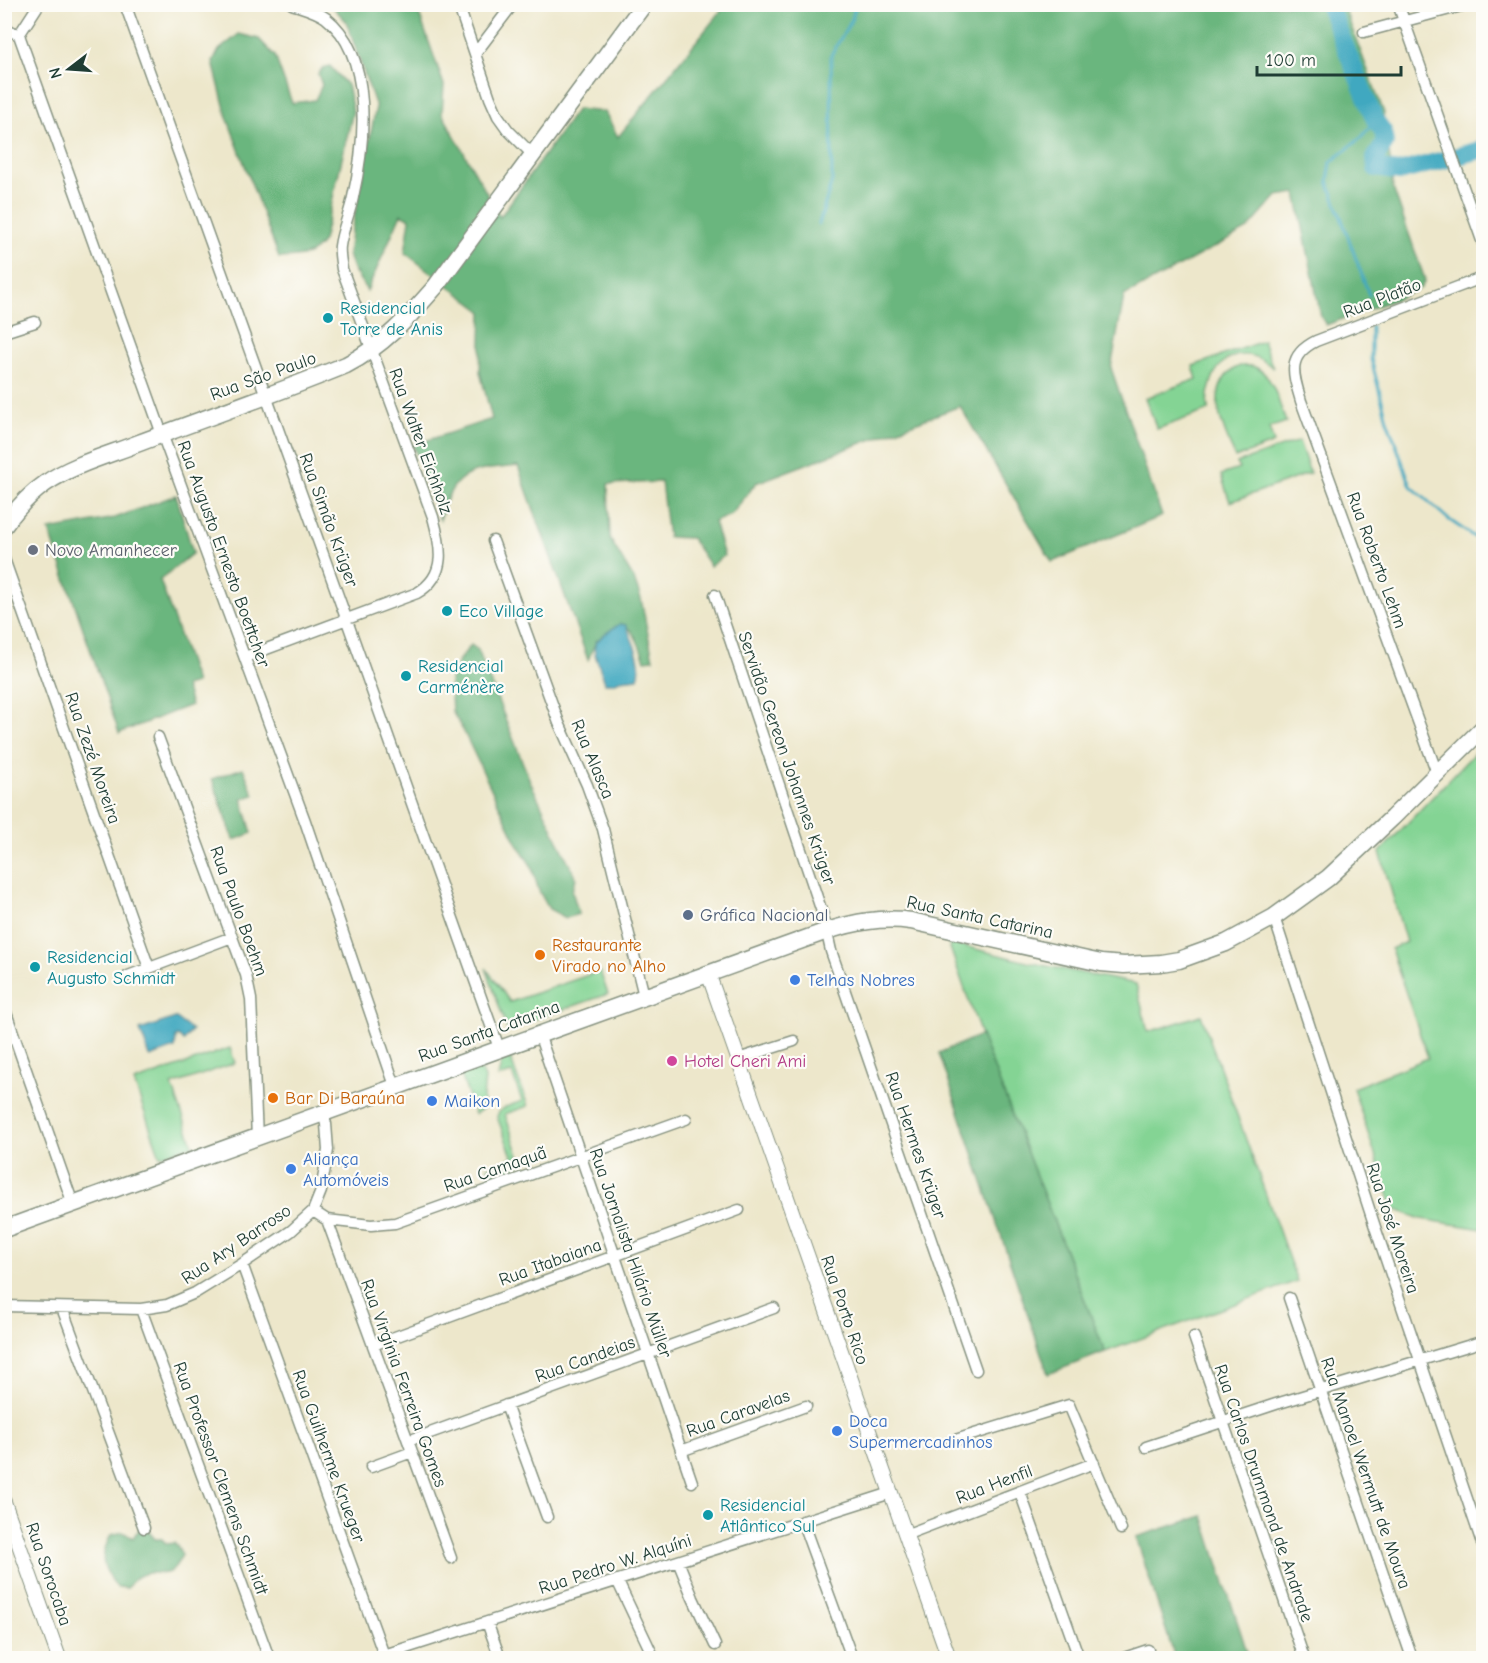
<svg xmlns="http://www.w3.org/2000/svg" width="1488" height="1663" font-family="'Comic Neue',sans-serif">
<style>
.green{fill:#84d494;stroke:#528864;stroke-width:1.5}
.forest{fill:#6bb67e;stroke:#457a59;stroke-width:1.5}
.water{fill:#40a8c0;stroke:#30727a;stroke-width:1.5}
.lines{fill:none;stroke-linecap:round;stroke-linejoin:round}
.stream{stroke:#40a8c0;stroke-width:3}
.river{stroke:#40a8c0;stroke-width:18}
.street-casing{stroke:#869280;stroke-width:13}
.secondary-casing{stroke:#869280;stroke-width:16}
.primary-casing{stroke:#869280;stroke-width:19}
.street{stroke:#fff;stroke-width:10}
.secondary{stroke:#fff;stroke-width:14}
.primary{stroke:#fff;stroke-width:16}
.culture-dot{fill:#0f9aa8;stroke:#fdfcf7;stroke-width:2}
.worship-dot{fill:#6b7280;stroke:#fdfcf7;stroke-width:2}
.service-dot{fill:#5c6f8a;stroke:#fdfcf7;stroke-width:2}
.food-dot{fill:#e8710a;stroke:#fdfcf7;stroke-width:2}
.shop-dot{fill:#3f7fe0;stroke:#fdfcf7;stroke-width:2}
.hotel-dot{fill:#d1479c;stroke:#fdfcf7;stroke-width:2}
.labels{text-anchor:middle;stroke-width:4.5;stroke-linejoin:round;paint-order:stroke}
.street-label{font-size:18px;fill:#1f3d34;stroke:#fdfcf7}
.culture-label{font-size:18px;fill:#0d838f;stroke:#fdfcf7;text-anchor:start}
.worship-label{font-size:18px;fill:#5b616d;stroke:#fdfcf7;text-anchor:start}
.service-label{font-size:18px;fill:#4e5e75;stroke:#fdfcf7;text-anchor:start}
.food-label{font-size:18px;fill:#c56008;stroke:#fdfcf7;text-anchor:start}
.shop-label{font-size:18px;fill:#366cbe;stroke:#fdfcf7;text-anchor:start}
.hotel-label{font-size:18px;fill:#b23c85;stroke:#fdfcf7;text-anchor:start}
</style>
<rect width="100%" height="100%" fill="#fdfcf7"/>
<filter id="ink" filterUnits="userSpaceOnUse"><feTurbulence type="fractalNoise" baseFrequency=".0167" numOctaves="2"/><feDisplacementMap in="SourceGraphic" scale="12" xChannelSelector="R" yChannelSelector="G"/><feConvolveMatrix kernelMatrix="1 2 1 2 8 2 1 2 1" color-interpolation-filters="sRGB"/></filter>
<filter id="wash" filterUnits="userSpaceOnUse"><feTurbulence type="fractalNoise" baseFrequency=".008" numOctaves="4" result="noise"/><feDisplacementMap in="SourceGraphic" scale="24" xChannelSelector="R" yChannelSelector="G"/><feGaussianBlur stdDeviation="1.35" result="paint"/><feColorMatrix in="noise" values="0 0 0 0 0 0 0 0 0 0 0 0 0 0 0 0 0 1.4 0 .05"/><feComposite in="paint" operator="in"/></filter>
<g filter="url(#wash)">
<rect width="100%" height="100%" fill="#ede7cb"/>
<path class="green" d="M1263,341L1273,368C1248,345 1218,353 1210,387C1207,395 1206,402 1209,410L1157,429L1145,398L1197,379L1193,366Z
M1240,366C1245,366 1250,365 1255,367C1274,375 1279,405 1286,422L1269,428L1274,443L1235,458C1227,434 1209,405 1223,381C1227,373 1232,369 1240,366Z
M1299,441L1310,473L1230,502L1221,475L1239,469L1237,463Z
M1483,744L1484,1228L1482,1229L1421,1219L1393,1209L1353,1088L1428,1058L1391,949L1406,942L1380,852Z
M948,942L1027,962L1136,984L1148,1032L1201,1015L1297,1281L1105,1352L981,1035Z
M486,968L510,1002L600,971L608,994L507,1029Z
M230,1048L235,1063L172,1085L193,1145L160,1156L134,1082Z
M509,1054L528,1106L505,1114L522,1164L491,1176L488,1167L507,1160L512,1156L497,1117C498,1107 513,1105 522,1101L512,1073L498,1077L503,1056Z
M473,1067L480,1069L485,1078L482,1109L475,1114L460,1072Z"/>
<path class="forest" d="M331,5H416L444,85L442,113L500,217L577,109L605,112L618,137L726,5H1343L1384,113L1377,139L1389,152L1393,188L1425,280L1421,288L1399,298L1326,325L1321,317L1296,193L1277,196L1248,229L1124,296L1111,368L1162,516L1052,562L960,406L756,483L731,515L714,522L724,556L710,566L691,538L668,537L661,482L608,484L610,539L634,579L641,599L653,659L645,660C640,648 635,628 621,624L596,641L588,660L518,466C471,471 453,469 440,520L413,445L492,419L480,372L482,311L405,253L410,219L401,214L367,291L353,269L348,255L351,233L376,107L346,21Z
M239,34L259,39L275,56L292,103L315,100L322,85L318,74L323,68L330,66L347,85L353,111L323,241C311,258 298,257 279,258L227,117L213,62L219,50Z
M176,495L193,553L160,580L196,683L185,686L191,705L119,733L49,530L115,518Z
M471,645L478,650L530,781L576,878L572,891L579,914L566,918L549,909L539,891L531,865L520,849L463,730L452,711L450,679L459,660Z
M243,768L254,795L242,799L252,833L234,840L212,779Z
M981,1035L1105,1352L1048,1374L939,1053Z
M1203,1516L1249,1658H1175L1136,1537Z
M139,1529L148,1531L155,1539H162L166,1544L174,1543L178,1547L182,1555C166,1588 159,1564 137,1577C134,1579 130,1584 127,1588L117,1587C101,1567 99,1557 111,1535L123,1532L133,1538Z"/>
<path class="water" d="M620,624L626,625C632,640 644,663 638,678L620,680L613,683H605C594,647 583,646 620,624Z
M175,1018L192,1030L184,1041L178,1036L176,1037L175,1048L150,1057L140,1030Z"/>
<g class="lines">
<path class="stream" d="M819,224L832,181L831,55L852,19L856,4
M1369,295L1328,181L1331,162L1362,137L1375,120
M1371,326V359L1387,420L1411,486L1448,519L1480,541"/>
<path class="river" d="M1328,4L1375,120L1383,131L1385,143L1375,158L1376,168L1399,172L1484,149"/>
</g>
</g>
<g filter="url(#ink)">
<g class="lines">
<g class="street-casing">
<path id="street" d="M125,4L346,618L499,1048
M458,4L490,98L498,116L508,130L533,155
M1398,4L1484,246
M4,28L19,35
M1364,32L1469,4
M19,35L162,434L305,821L395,1086
M19,35L39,4
M475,54L513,4
M4,332L35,322
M493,541L559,723L587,785L603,829L644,996
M4,559L149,968
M715,595L823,915L831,951L976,1370
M245,657L417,593C448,575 441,546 433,517L342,269C341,262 339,253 340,246C342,230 350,213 353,197C365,145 374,55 326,18C316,11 304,8 292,4
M158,737L246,975L251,999L257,1138
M1437,773L1301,401C1293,374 1286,356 1316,341L1484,277
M1274,917L1376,1230L1484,1549
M128,976L232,937
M4,1007L73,1204
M539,1034L692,1482
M738,1059L794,1041
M313,1211L327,1220L371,1225L395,1223L686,1119
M327,1220L451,1558
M242,1264L385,1658
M1289,1298L1412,1658
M4,1306L141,1309L167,1305L195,1293L242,1264L291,1231L313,1211L321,1191L328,1150L326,1124L323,1113
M62,1308L144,1528
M141,1309L269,1658
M1194,1337L1304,1658
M373,1345L739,1210
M506,1405L547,1517
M408,1441L774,1308
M952,1441L1069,1405L1121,1529
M1146,1447L1276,1404L1484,1341
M681,1451L806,1406
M371,1467L412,1452
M1020,1492L1079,1658
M802,1521L852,1658
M905,1535L1094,1463
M678,1561L693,1598L715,1645
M617,1580L654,1658
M487,1622L500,1658
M384,1655L891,1493
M1124,1658L1148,1650"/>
</g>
<g class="secondary-casing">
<path id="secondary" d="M708,973L949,1658
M4,1502L59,1658"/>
</g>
<g class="primary-casing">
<path id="primary" d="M4,526C16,509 30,494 46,483C74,464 109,455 139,443C208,417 278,393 346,365C383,346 409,317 436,286L644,4
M4,1229C279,1130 552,1029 827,931C855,922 881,917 911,921L1101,963L1124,965L1143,964L1161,963L1179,960L1226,943L1274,917L1328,878L1392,818L1484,727"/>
</g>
<use href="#street" class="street"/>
<use href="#secondary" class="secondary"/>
<use href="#primary" class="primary"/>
</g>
</g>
<g class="culture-dot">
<circle cx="328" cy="318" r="6"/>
<circle cx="447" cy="611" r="6"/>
<circle cx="406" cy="676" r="6"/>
<circle cx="35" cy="967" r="6"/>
<circle cx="708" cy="1515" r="6"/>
</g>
<circle class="worship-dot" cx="33" cy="550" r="6"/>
<circle class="service-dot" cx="688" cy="915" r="6"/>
<g class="food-dot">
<circle cx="540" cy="955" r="6"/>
<circle cx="273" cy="1098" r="6"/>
</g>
<g class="shop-dot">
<circle cx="795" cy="980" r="6"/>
<circle cx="432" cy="1101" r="6"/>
<circle cx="291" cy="1169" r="6"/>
<circle cx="837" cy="1431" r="6"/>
</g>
<circle class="hotel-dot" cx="672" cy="1061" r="6"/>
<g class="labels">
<g class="street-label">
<text transform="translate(1382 298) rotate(-21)" y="6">Rua Platão</text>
<text transform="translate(263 376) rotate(-20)" y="6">Rua São Paulo</text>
<text transform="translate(421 441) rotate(70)" y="6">Rua Walter Eichholz</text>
<text transform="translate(329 520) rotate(70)" y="6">Rua Simão Krüger</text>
<text transform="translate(224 554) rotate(70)" y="6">Rua Augusto Ernesto Boettcher</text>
<text transform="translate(1377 560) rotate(70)" y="6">Rua Roberto Lehm</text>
<text transform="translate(93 758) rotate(71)" y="6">Rua Zezé Moreira</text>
<text transform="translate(787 758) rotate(71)" y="6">Servidão Gereon Johannes Krüger</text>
<text transform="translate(593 759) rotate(67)" y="6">Rua Alasca</text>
<text transform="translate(239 911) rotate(70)" y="6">Rua Paulo Boehm</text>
<text transform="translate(980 917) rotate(12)" y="6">Rua Santa Catarina</text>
<text transform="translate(489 1031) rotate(-20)" y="6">Rua Santa Catarina</text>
<text transform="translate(916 1145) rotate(71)" y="6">Rua Hermes Krüger</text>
<text transform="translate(495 1169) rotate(-19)" y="6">Rua Camaquã</text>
<text transform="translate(1393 1228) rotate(72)" y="6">Rua José Moreira</text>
<text transform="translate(236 1244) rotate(-34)" y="6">Rua Ary Barroso</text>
<text transform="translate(631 1253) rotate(71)" y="6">Rua Jornalista Hilário Müller</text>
<text transform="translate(550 1262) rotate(-20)" y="6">Rua Itabaiana</text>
<text transform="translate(845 1310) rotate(71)" y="6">Rua Porto Rico</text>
<text transform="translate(585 1359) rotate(-20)" y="6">Rua Candeias</text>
<text transform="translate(404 1383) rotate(70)" y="6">Rua Virgínia Ferreira Gomes</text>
<text transform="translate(738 1413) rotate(-20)" y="6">Rua Caravelas</text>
<text transform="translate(329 1456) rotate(70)" y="6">Rua Guilherme Krueger</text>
<text transform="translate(1366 1473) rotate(71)" y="6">Rua Manoel Wermutt de Moura</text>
<text transform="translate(221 1478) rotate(70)" y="6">Rua Professor Clemens Schmidt</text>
<text transform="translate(994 1484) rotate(-21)" y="6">Rua Henfil</text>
<text transform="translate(1264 1493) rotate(71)" y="6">Rua Carlos Drummond de Andrade</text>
<text transform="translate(615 1564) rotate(-18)" y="6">Rua Pedro W. Alquíni</text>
<text transform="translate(49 1574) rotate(71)" y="6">Rua Sorocaba</text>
</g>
<g class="culture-label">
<text x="340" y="314">Residencial<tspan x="340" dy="21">Torre de Anis</tspan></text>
<text x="459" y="617">Eco Village</text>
<text x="418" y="672">Residencial<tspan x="418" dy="21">Carménère</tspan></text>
<text x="47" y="963">Residencial<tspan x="47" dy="21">Augusto Schmidt</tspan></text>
<text x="720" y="1511">Residencial<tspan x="720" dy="21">Atlântico Sul</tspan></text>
</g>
<g class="worship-label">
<text x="45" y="556">Novo Amanhecer</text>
</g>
<g class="service-label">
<text x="700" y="921">Gráfica Nacional</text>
</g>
<g class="food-label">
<text x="552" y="951">Restaurante<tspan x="552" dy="21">Virado no Alho</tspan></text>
<text x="285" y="1104">Bar Di Baraúna</text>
</g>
<g class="shop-label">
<text x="807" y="986">Telhas Nobres</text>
<text x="444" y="1107">Maikon</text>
<text x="303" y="1165">Aliança<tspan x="303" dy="21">Automóveis</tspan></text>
<text x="849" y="1427">Doca<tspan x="849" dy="21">Supermercadinhos</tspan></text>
</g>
<g class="hotel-label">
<text x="684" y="1067">Hotel Cheri Ami</text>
</g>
</g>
<rect width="1488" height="1663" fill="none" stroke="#fdfcf7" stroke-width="24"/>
<g transform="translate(69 69) rotate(253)" stroke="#fdfcf7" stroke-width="4.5" paint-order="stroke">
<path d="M0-4.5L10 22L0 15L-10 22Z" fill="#1f3d34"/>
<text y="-9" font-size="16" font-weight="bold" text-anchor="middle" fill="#1f3d34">N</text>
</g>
<path d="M1257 66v9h144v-9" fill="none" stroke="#1f3d34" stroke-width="3"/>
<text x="1266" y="66" font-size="18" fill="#1f3d34" stroke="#fdfcf7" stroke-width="4.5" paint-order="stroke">100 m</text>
</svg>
